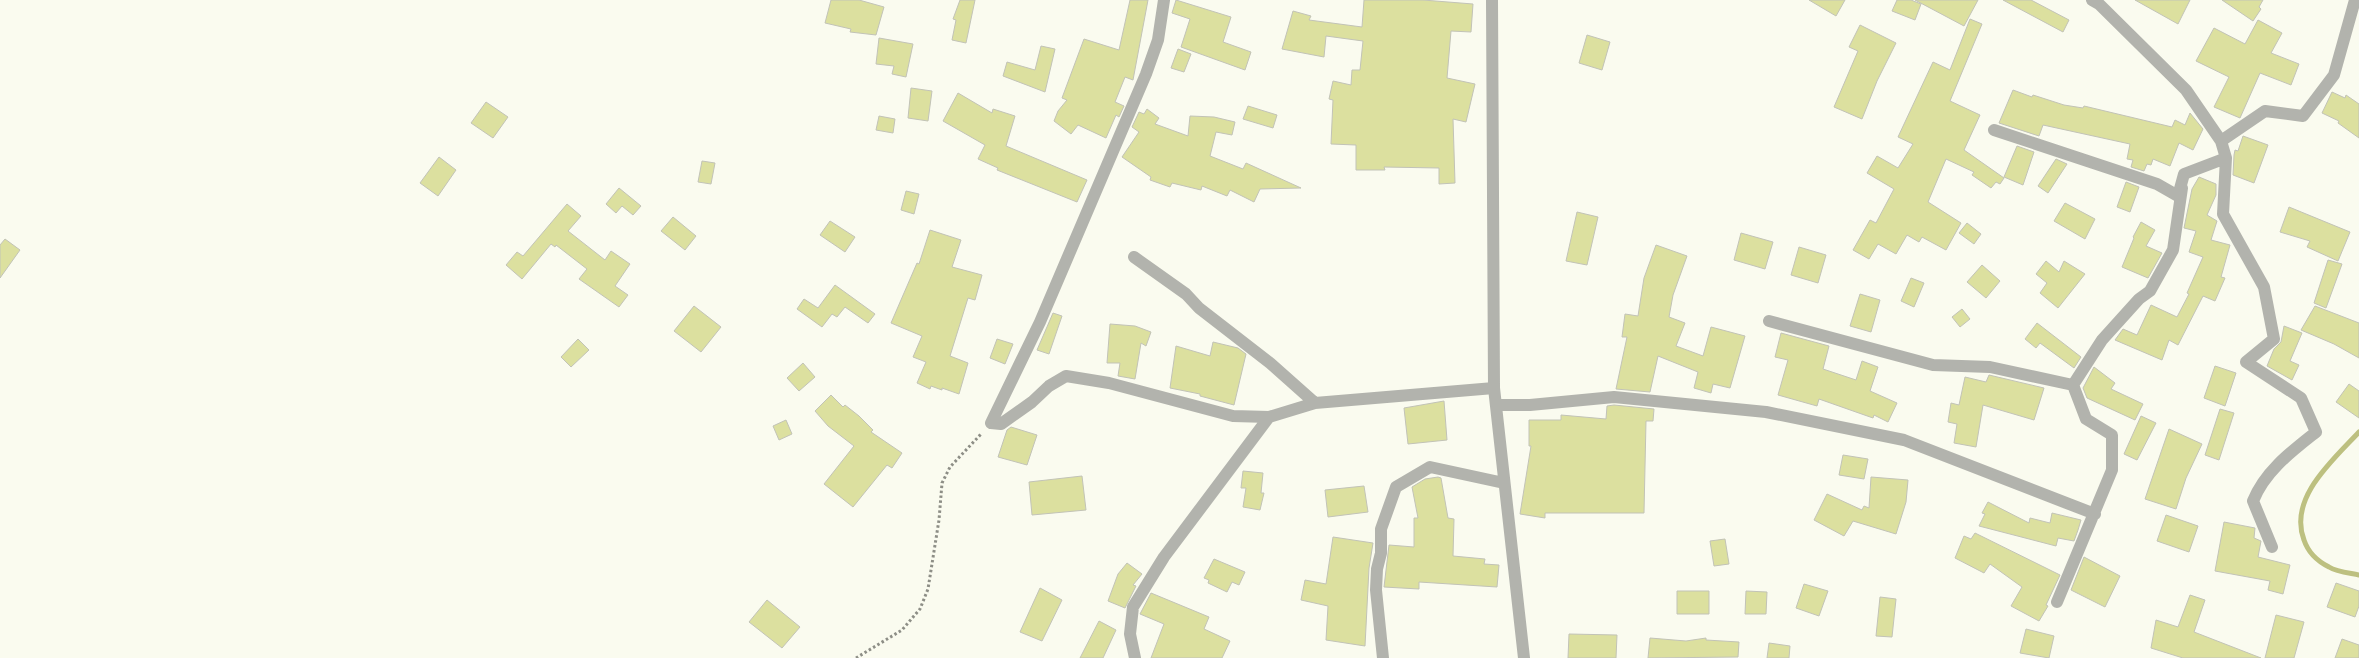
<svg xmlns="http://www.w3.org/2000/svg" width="2359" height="658" font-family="'IBM Plex Sans',sans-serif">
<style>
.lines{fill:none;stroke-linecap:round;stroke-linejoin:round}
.stream{stroke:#bdc080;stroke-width:5}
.building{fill:#dce09f;stroke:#c2c3b7}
.path{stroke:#8d8e86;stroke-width:3;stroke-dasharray:2.5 2.5;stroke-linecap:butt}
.minor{stroke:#b2b3ad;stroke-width:12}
</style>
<rect width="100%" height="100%" fill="#fafbef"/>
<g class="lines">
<path class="stream" d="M2359,432C2333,460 2288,498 2304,540C2308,552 2317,561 2329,567C2337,572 2350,573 2359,575"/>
</g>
<path class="building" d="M831,0H859L884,7L876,35L850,32L851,29L825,23Z
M960,0H975L966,43L952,40L956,20L953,19Z
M1130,0H1148L1133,80L1125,77L1115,102L1124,106L1119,117L1116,115L1106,138L1078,125L1071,134L1054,121L1058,111L1067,100L1062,98L1084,39L1119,50Z
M1176,0L1231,17L1223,42L1251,52L1245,70L1181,47L1190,19L1172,13Z
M1364,0H1423L1473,4L1471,32L1451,31L1447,78L1475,84L1466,122L1453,119L1455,183L1439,184V168L1384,167L1385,170H1356V145L1331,144L1333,100L1329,99L1333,81L1351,85L1352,70H1360L1363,41L1326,36L1324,57L1282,49L1293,11L1311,16L1309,20L1362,27Z
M1809,0H1845L1836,16Z
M1897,0H1911L1921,4L1915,20L1892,11Z
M1915,0H1978L1964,26Z
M2003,0H2031L2069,20L2063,32Z
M2135,0H2190L2178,24Z
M2222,0H2263L2259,7L2261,9L2253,21Z
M1970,19L1982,24L1950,101L1980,115L1964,150L2004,178L2000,184L1996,182L1991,188L1972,175L1974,172L1946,159L1928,202L1961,223L1946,250L1922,237L1919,242L1907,235L1896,254L1878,244L1869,259L1853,250L1870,220L1876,223L1894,189L1867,173L1877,156L1898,168L1913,144L1898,137L1933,62L1950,70Z
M2258,20L2282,33L2271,53L2299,64L2291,85L2260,73L2240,118L2214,107L2229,77L2196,61L2214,28L2245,44Z
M1860,25L1896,43L1877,81L1862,119L1834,107L1858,51L1849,47Z
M1587,35L1610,42L1602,70L1579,63Z
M879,38L913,44L906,77L892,74L894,66L876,64Z
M1041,46L1055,49L1045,92L1003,76L1007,62L1035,70Z
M1178,49L1191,54L1184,72L1171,68Z
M911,88L932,91L928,121L908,118Z
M2013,90L2032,97L2033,95L2064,105L2083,108L2084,106L2172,127L2175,120L2185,125L2190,113L2203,129L2193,150L2179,143L2170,166L2153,159L2151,165L2147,164L2144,171L2131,167L2133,160L2127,159L2130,144L2043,125L2039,136L1999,123Z
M2332,92L2345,98L2346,95L2359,104V138L2338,123L2339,121L2322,113Z
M958,93L992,113L993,109L1015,116L1006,146L1087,180L1077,202L997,170L998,168L978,159L985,145L943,121Z
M486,102L508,117L493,138L471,123Z
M1248,106L1277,115L1273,128L1243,119Z
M1147,109L1159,118L1155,124L1188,136L1190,116L1214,117L1235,122L1232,135L1216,132L1210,156L1243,169L1246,163L1301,188L1260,189L1254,202L1230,190L1227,196L1202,186L1201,190L1172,183L1170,187L1150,180L1151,177L1122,157L1139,132L1132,127L1139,112L1144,114Z
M879,116L895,119L893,133L876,130Z
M2243,136L2268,145L2254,183L2233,175L2234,155L2235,150L2238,151Z
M2017,146L2034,152L2023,185L2004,177Z
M439,157L456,170L438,196L420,183Z
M2056,159L2067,164L2048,193L2038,186Z
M702,161L715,163L711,184L698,182Z
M2199,177L2216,184V195L2207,215L2217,221L2211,240L2230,245L2221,277L2225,278L2215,301L2203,296L2178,345L2169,340L2162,360L2115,340L2123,329L2137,335L2151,305L2177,317L2189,294L2187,293L2203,257L2189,252L2196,231L2184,228L2192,189Z
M2126,182L2139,187L2130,212L2117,207Z
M619,188L641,206L633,215L622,206L616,213L606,204Z
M906,191L919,194L914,214L901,210Z
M2065,203L2095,219L2085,239L2054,221Z
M567,204L581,216L568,231L605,260L611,251L630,264L615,286L628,295L619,307L579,279L587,269L556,245L555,247L551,244L522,279L506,265L517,252L523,256Z
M2289,207L2350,232L2338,261L2307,247L2310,241L2280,232Z
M1577,212L1598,217L1587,265L1566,261Z
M673,217L696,236L685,250L661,231Z
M830,221L855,237L845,252L820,235Z
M2141,222L2155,230L2146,246L2162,253L2148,278L2122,267L2134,238L2133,237Z
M1967,223L1981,234L1974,244L1959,233Z
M930,230L961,240L952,267L982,275L975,300L968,298L950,356L968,363L959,394L942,388V390L931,386L930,389L917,383L926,362L913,357L922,336L891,323L917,263L919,264Z
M1741,233L1773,242L1765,269L1734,260Z
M5,239L20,250L0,278V245Z
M1656,245L1687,256L1673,295L1669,317L1685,323L1676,346L1703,356L1711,327L1745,336L1730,388L1713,384L1711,393L1694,388L1698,372L1658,356L1650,392L1616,389L1627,337H1622L1625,314L1638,316L1644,278Z
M1799,247L1826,255L1818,283L1791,275Z
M2328,260L2342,264L2326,308L2314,303Z
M2046,261L2059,272L2064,261L2085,274L2058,308L2040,293L2047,283L2036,274Z
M1982,265L2000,281L1986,298L1967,282Z
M1911,278L1924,283L1914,307L1901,301Z
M835,285L875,314L868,323L845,307L837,317L832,314L822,327L797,309L804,299L818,308Z
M1860,294L1880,300L1871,332L1850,326Z
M694,306L721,327L701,352L674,331Z
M2315,306L2359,323V358L2334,344L2301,330Z
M1962,309L1970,319L1960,327L1952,317Z
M1053,313L1062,316L1049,354L1037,350Z
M2037,323L2081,357L2074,368L2040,343L2036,348L2025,339Z
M1110,324L1135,326L1151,332L1146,346L1141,343L1135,379L1118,376L1120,363H1107Z
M2284,326L2302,333L2290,361L2299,365L2292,380L2267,366L2274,349L2281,342Z
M1781,333L1829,346L1823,369L1856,380L1862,361L1878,367L1870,391L1897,403L1888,422L1874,415L1873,418L1819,399L1817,406L1778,395L1788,360L1775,357Z
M578,339L589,350L571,367L561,357Z
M997,339L1013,344L1005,364L990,358Z
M1213,342L1238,348L1246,354L1234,405L1200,396V394L1170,388L1176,346L1210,356Z
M803,363L815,377L799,391L787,378Z
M2215,366L2236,373L2225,406L2204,398Z
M2094,367L2115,383L2111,389L2143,404L2135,420L2087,398L2083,388Z
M1989,375L2044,388L2034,420L1983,405L1976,447L1954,443L1957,424L1948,422L1951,403L1959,405L1965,377L1986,382Z
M2349,384L2359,391V418L2336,402Z
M831,395L843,407L845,405L859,416L873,430L871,432L902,453L892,468L887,465L853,507L824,484L854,446L828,426L815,411Z
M1444,401L1447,440L1408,444L1404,408Z
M1614,405L1654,409L1653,421H1646L1644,513H1545V518L1520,514L1531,446H1529V420H1561V415L1606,419L1607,406Z
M2220,409L2234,413L2219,460L2205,455Z
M2141,416L2156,423L2137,460L2124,454Z
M786,420L792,434L779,440L773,426Z
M1011,427L1037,435L1027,465L998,457L1007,430Z
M2169,429L2202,444L2186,478L2176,509L2145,499Z
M1843,455L1868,459L1864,479L1839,475Z
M1243,471L1263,473L1261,493H1264L1260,510L1243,507L1246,488H1241Z
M1082,476L1086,510L1032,515L1029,482Z
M1438,477L1441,478L1448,518L1454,519L1453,556L1485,559L1484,564L1499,565L1497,587L1419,582V589L1384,587L1389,545L1414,547V518H1418L1412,487L1425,479Z
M1871,477L1908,480L1906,502L1896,534L1853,521L1844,536L1814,520L1827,494L1862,510L1864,506L1869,508Z
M1364,486L1368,512L1328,517L1325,490Z
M1988,502L2029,523L2030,518L2050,523L2052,513L2081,520L2078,530L2074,541L2058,538L2056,546L1979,526L1985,514L1982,513Z
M2166,515L2198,526L2189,552L2157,541Z
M2224,522L2255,528L2254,538L2261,541L2258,557L2290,565L2283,594L2268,590L2270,581L2215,571Z
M1975,533L2060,575L2046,605L2048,606L2039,621L2011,606L2022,587L1990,564L1984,573L1955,558L1964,536L1971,539Z
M1333,537L1373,543L1369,568L1365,646L1326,640L1328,606L1301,600L1305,580L1326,584Z
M1725,539L1729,564L1714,566L1710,541Z
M2084,557L2120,576L2105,607L2071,590Z
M1214,559L1245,572L1239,585L1232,582L1227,592L1208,583L1209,580L1204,578Z
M1127,563L1142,574L1133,585L1136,586L1125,608L1108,601L1118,574Z
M2336,583L2359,591V606L2355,617L2327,607Z
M1804,584L1828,591L1819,616L1796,608Z
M1040,588L1062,600L1042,641L1020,632Z
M1677,591H1709V614H1677Z
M1746,591L1767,592L1766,614H1745Z
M1151,593L1209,617L1204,629L1230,641L1222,658H1151L1164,624L1140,614Z
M2190,595L2205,600L2194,632L2261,658H2183L2151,648L2156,620L2178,627Z
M1880,597L1896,599L1892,637L1876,636Z
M767,600L800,627L782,648L749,622Z
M2276,615L2304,622L2294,658H2265Z
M1099,621L1116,630L1103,658H1080Z
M2026,629L2054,636L2049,658L2020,653Z
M1569,634L1617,635L1616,658H1568Z
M1650,638L1686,641L1706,638V640L1739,642L1738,657L1648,658Z
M2342,639L2359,645V658H2335Z
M1769,643L1790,646L1789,658H1767Z"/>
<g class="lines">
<path class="path" d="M856,658L902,630L920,609L928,589L939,520L942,483L950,467L982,433"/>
<path class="minor" d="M1164,0L1158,40L1146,74L1040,322L991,423L1001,424L1032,402L1049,386L1066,376L1109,383L1233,416L1269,417L1315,403L1494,388
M1492,0L1494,388L1524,658
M2092,0L2099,4L2186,90L2221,141L2226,158L2223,214L2264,287L2274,339L2246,362L2301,398L2316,432C2292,451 2265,471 2253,501L2272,547
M1994,130L2157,184L2178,196L2184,174L2226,158
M2221,141L2265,111L2303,116L2334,75L2355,0
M1134,257L1186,294L1199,308L1270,363L1315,403
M1769,321L1933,365L1990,367L2073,385
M2073,385L2102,340L2139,299L2150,291L2173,250L2182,188
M1496,405H1530L1614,397L1766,412L1904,440L2095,514
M2057,602L2112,470V435L2086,419L2073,385
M1135,658L1130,634L1133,607L1164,557L1269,417
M1383,658L1376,590L1377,569L1381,553V529L1396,487L1430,467L1504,483"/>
</g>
</svg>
